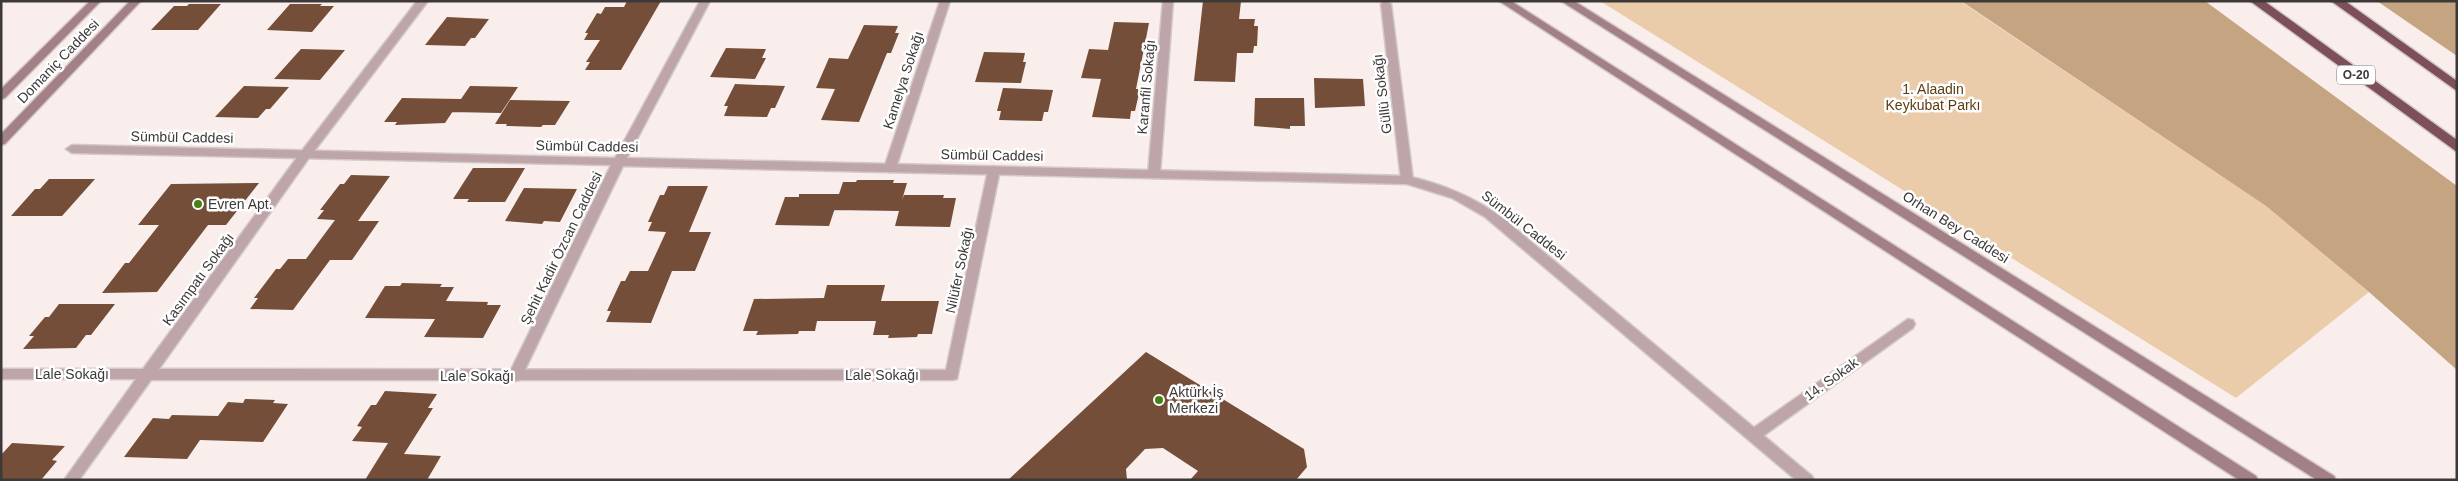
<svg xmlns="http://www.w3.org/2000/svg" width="2458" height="481" font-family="Helvetica,sans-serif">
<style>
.green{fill:#eaccab}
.forest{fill:#c5a581}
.building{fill:#744e38}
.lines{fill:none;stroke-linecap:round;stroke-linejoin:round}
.minor-casing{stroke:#d3cac8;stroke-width:3}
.tertiary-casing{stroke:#d3cac8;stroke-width:3}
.secondary-casing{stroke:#d3cac8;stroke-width:3}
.motorway-casing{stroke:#d3cac8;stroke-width:3}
.minor{fill:#bda5a9;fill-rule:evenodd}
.tertiary{fill:#bda5a9;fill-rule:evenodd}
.secondary{fill:#a28086;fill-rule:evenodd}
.motorway{fill:#7d4f58;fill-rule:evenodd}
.poi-dot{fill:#4a7f14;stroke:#fefefe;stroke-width:2}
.labels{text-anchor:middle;stroke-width:5;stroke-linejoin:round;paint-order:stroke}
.shield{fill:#fefefe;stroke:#777474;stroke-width:1}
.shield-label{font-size:12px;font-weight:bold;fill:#3d3939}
.street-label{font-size:14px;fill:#3d3939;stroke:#fefefe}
.park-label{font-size:14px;fill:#5d3d11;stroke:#fefefe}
.poi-label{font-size:14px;fill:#3d3939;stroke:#fefefe;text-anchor:start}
</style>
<rect width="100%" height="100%" fill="#f9eeec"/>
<path class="green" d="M1600,1H1960L2266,206L2369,292L2236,398Z"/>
<path class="forest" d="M1961,1H2205L2457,186V370L2369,292L2266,206Z
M2377,1H2457V56Z"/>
<path class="building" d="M627,1H661L621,70H585L590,62H586L600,40H584L588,33H585L597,13L601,14L605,7H624Z
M1203,1H1241L1239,19H1255L1254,26H1258L1257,46H1254L1253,53H1237L1235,82L1194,81Z
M189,4H221L198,30H151L174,6H187Z
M290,4H322L320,6H334L312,32L267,30Z
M447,17L489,19L475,38H471L465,46L425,45Z
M1114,22L1149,23L1136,89H1140L1135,111H1131L1130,119L1092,117L1101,79L1081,78L1089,49L1108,50Z
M864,25L898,26L895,33H899L891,53H887L859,122L821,120L835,89L816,88L829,58L848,59Z
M726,48L766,49L762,58H766L755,79L710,77Z
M301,49L345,50L320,80L274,79Z
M984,52L1025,53L1023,62H1026L1021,83L975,82Z
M1314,78L1363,79L1365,106L1315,108Z
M735,84L785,86L775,108H771L767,117L724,116L728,106H724Z
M244,86L289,87L270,109H266L258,118L215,117Z
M470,86L518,87L501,113L452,112Z
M1003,88L1053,90L1048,112H1044L1042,121L999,120L1001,111H997Z
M402,98L461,99L445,123L395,125L397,122H384Z
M1255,98H1304L1305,126H1290V129L1254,126Z
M510,100L570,101L555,125H543L541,127L506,126L507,124H495Z
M473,168H525L505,202H467L469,199H453Z
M351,175L390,176L358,221H379L352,260H330L293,310L250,309L258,298H254L276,269H280L288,259H306L335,220L317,219L324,210H320L340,184H344Z
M49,179H95L62,216H11L35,189H40Z
M857,180H894L893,183H907L902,200L904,195H944L943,198H956L950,227L895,226L899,211L834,210L837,202L829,226L775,225L785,197H799V194H839L843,182H856Z
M259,183L226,225H208L157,292L102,293L125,263H129L159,225H138L171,184Z
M668,186H708L689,232H711L695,271H672L651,323L606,322L611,311H607L621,281H625L630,271H648L666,232L648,231L652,222H648L660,195H664Z
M524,188L577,189L560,222L544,221L542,224L505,221Z
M402,283L442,284L440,287H454L446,301L488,302L487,305H501L483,338L424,337L435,319L365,318L385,286H400Z
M827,285H885L881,301H939L932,334H918L917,337L888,338L889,335H873L876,321H817L815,331H799L798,334L756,335L758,331H743L754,299L824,298Z
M59,304H115L91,335H86L76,348L23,349L34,336H29L45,317H49Z
M1146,352L1304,449L1307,467L1296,480H1190L1198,471L1163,448L1145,449L1126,469L1127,480H1008Z
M385,391L437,394L428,408H433L404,454L441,456L427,480H365L388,443L352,441L362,427L357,426L371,405H376Z
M245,399L275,400L273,403L288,404L263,442L200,440L187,459L124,457L153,418L169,419L172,415L218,416L228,402L243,403Z
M12,443L65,446L52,460L57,461L41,480H1V455Z"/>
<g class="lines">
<g class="minor-casing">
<path id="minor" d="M417,1H428L309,158L159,369L946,370L988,170L994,166L1000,170L957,379L952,380H151L79,480H64L136,379H1V369H143L301,152Z
M940,1H950L896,168L890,172L886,171L884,168Z
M1163,1H1173L1160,174L1154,178L1148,174Z
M1385,1L1391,4L1413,180L1407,184L1401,180L1381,4Z
M1908,319L1913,320L1915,324L1913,328L1759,439L1754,441L1749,439L1747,435L1749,431Z"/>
</g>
<g class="tertiary-casing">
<path id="tertiary" d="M700,1H710L627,158L1407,176C1443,184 1474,197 1504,219L1812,476L1814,480H1796L1485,217L1452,198L1407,184L623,166L522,376L520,380L515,381L510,380L508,376L611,165L72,153L66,149L72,145L615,158Z"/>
</g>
<g class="secondary-casing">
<path id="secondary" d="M90,1H101L5,98L1,99V89Z
M130,1H141L5,144L1,145V134Z
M1499,1H1511L2256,476L2258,480H2239Z
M1561,1H1574L2334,476L2336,480H2317Z"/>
</g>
<g class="motorway-casing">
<path id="motorway" d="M2250,1H2264L2457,140V152Z
M2331,1H2345L2457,81V91Z"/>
</g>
<use href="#minor" class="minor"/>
<use href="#tertiary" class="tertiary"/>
<use href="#secondary" class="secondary"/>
<use href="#motorway" class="motorway"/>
</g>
<g class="poi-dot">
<circle cx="198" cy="204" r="5"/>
<circle cx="1159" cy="400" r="5"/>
</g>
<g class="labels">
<rect class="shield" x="2337" y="65.5" width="38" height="19" rx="4"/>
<g class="shield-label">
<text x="2356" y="79">O-20</text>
</g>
<g class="street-label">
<text transform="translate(58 61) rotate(-46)" y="5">Domaniç Caddesi</text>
<text transform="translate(903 80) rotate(-72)" y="5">Kamelya Sokağı</text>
<text transform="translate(1146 87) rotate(-85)" y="5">Karanfil Sokağı</text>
<text transform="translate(1382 94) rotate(-97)" y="5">Güllü Sokağı</text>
<text transform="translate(182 137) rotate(1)" y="5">Sümbül Caddesi</text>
<text transform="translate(587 146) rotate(1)" y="5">Sümbül Caddesi</text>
<text transform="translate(992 155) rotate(1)" y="5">Sümbül Caddesi</text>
<text transform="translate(1524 225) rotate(38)" y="5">Sümbül Caddesi</text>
<text transform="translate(1956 227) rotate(32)" y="5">Orhan Bey Caddesi</text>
<text transform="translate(561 248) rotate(-64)" y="5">Şehit Kadir Özcan Caddesi</text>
<text transform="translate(959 270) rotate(-78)" y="5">Nilüfer Sokağı</text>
<text transform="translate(198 279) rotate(-54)" y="5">Kasımpatı Sokağı</text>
<text x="72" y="379">Lale Sokağı</text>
<text x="882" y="380">Lale Sokağı</text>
<text x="477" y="381">Lale Sokağı</text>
<text transform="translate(1831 379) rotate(-36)" y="5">14. Sokak</text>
</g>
<g class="park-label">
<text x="1933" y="94">1. Alaadin<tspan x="1933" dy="16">Keykubat Parkı</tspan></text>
</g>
<g class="poi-label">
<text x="208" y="209">Evren Apt.</text>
<text x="1169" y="397">Aktürk İş<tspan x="1169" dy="16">Merkezi</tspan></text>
</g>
</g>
<rect width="2458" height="481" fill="none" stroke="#3d3939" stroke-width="5"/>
</svg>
